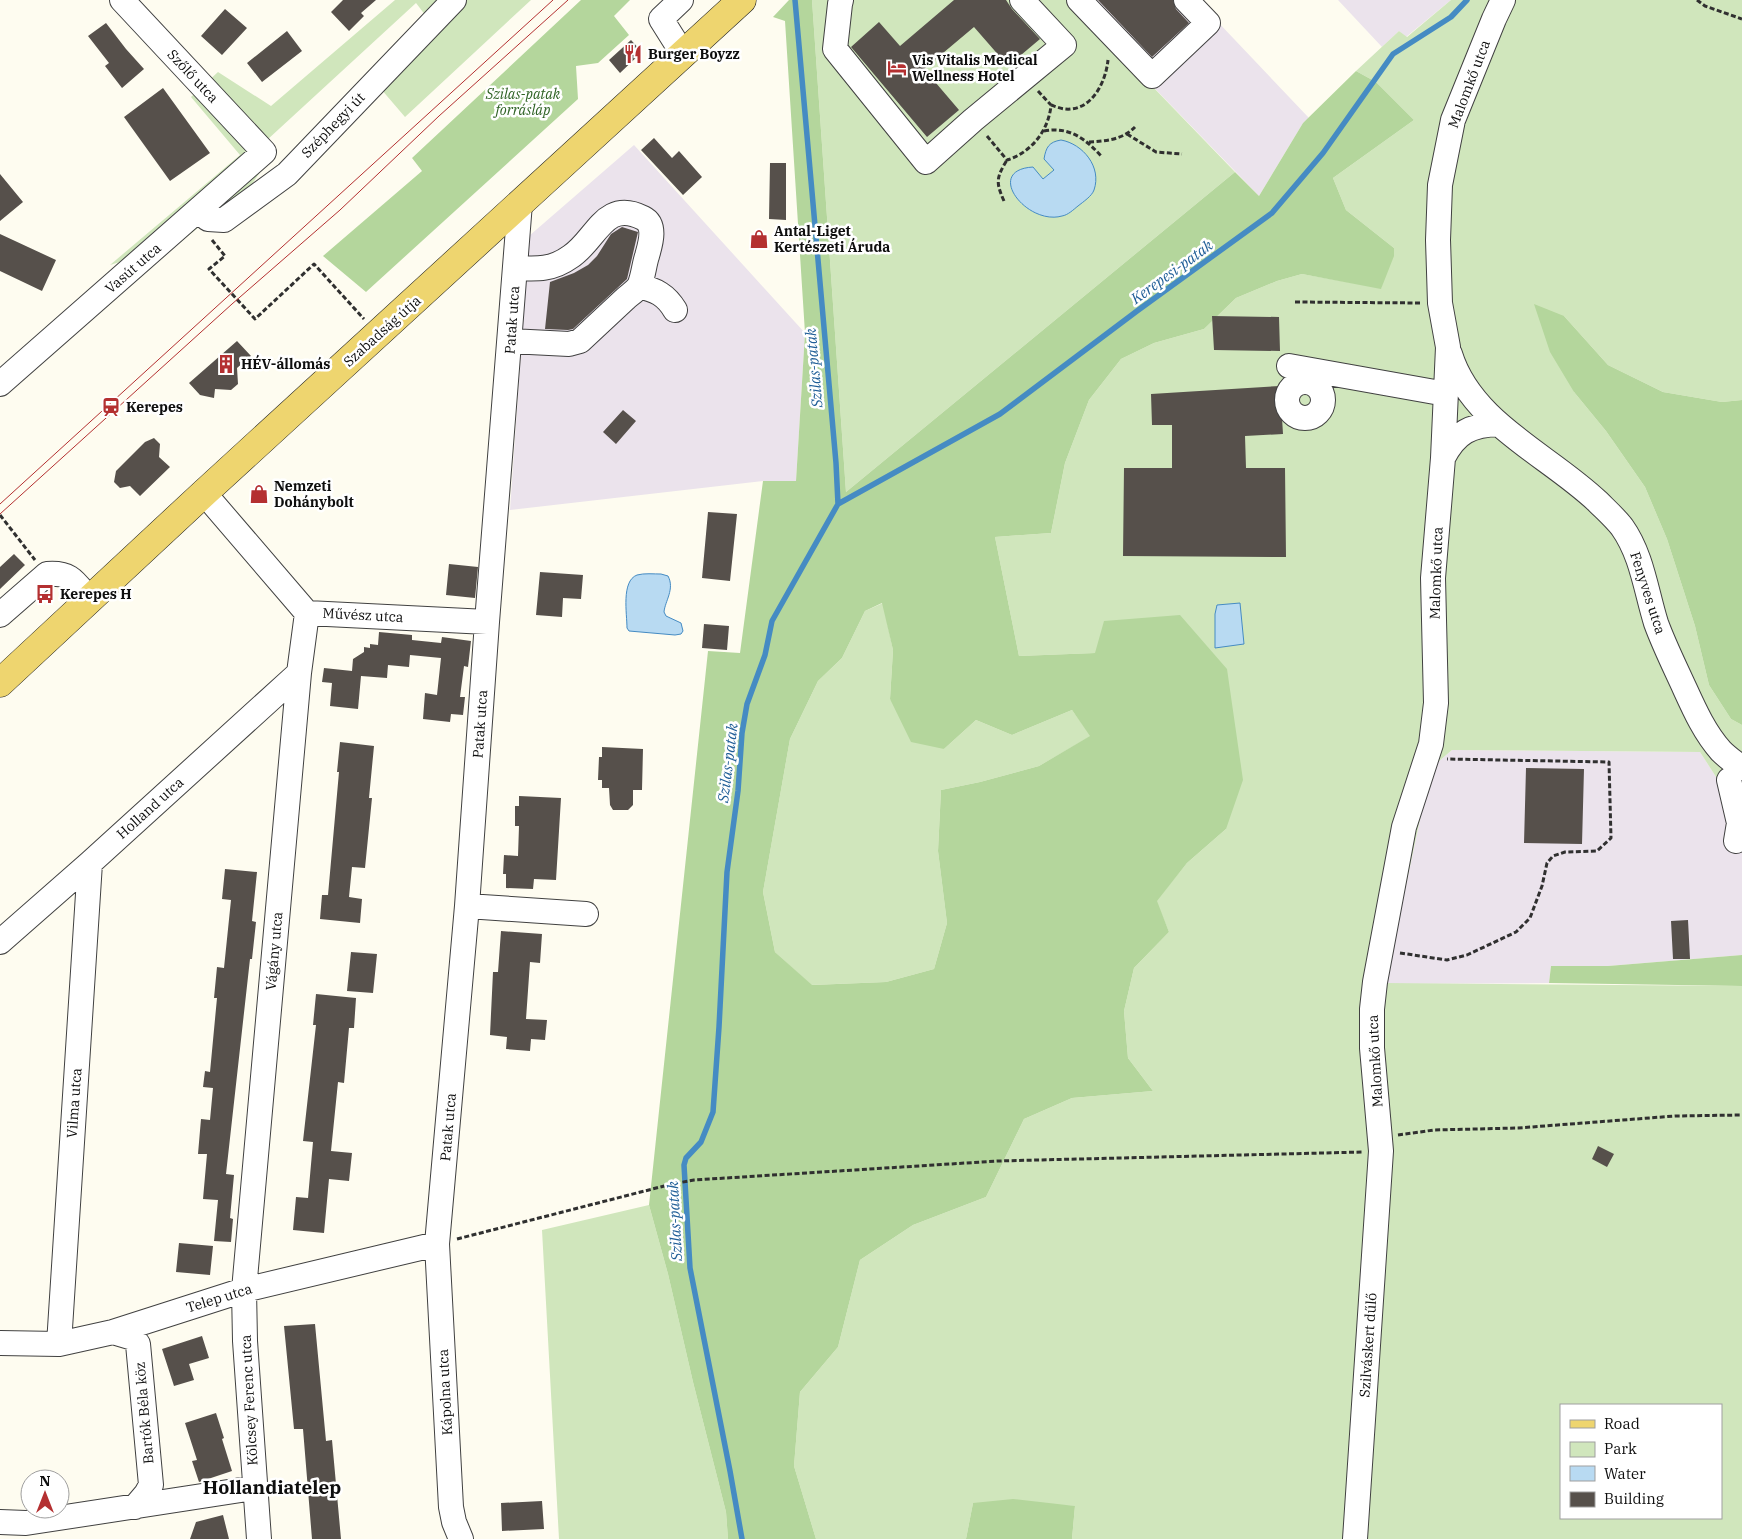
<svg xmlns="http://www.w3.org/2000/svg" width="1742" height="1539" font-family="'IBM Plex Serif',serif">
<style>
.industrial{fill:#ebe3ec}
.green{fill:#d0e6bc;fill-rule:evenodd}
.forest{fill:#b4d69c;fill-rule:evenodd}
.water{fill:#b8daf2;stroke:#458bc3}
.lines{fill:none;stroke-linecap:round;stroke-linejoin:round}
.stream{stroke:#458bc3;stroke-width:5.5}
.building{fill:#56504b}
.minor-casing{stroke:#414141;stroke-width:26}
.major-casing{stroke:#1f1f1f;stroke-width:29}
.path{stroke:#303030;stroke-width:3;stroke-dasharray:5 2.5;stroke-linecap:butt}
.minor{stroke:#fff;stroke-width:24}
.major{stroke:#eed56f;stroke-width:28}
.tram{stroke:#b43031;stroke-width:1}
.labels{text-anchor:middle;stroke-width:5;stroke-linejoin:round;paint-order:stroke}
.poi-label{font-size:14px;font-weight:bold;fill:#0e0e0e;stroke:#fff;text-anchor:start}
.street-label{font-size:14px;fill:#0e0e0e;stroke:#fff}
.park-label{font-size:14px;font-style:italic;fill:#2d6123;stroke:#fff}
.water-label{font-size:15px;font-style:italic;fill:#205e97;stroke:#fff}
.district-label{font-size:19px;font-weight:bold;fill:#0e0e0e;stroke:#fff}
</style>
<rect width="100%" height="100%" fill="#fefcf0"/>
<path class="industrial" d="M1069,0H1197L1309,118L1303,123L1259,196Z
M1338,0H1451L1406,37L1399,31L1382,47Z
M634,145L805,333L796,481H763L510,510L529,236Z
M1452,750L1700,752L1718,780H1739L1742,781V955L1608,966H1551L1549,983L1385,984L1431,768Z"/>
<path class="green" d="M395,0H531L405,117L381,89L439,33L416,3L267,140L272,155L252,184L178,244L110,265L240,155L191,97L218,72L271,106Z
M812,0H1069L1235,172L846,492Z
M1451,0H1742V400L1722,402L1663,392L1608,365L1564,316L1574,392L1606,431L1645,487L1667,539L1695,626L1709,685L1731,719L1742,725V781L1738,780H1718L1700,752L1452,750L1431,768L1385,983L1742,986V1539H1072L1075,1506L973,1503L966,1539H816L794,1466L800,1392L838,1347L860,1260L913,1225L986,1197L1024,1119L1072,1098L1153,1091L1128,1058L1124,1011L1134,968L1169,932L1156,901L1187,863L1226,829L1095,653L1019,656L995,537L1051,533L1065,463L1089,400L1121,359L1154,343L1204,329L1236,298L1277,281L1302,274L1381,288L1394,248L1346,210L1333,178L1414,120L1376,82L1356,71L1399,31L1407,37ZM1561,1405H1721V1518H1561Z
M883,603L893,650L890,699L944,749L976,720L1012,735L1072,710L1091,736L1039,766L980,782L941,790L938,851L947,923L934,969L886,982L811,985L775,952L763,892L790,739L818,681L842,658L865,611Z
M649,1205L668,1274L693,1382L726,1512L728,1539H559L542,1230Z"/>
<path class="forest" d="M581,0H630L614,16L629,35L598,63L576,66L578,99L366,292L323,256L422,171L412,158Z
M789,0H812L846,492L1235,172L1259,196L1303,123L1356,71L1376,82L1414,120L1333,178L1346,210L1394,248V256L1381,289L1302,274L1277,281L1236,298L1204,329L1154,343L1121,359L1089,400L1065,463L1051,533L995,537L1019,656L1095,653L1104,621L1180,615L1227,669L1243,780L1226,829L1187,863L1157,901L1169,932L1134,968L1124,1011L1128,1058L1153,1091L1072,1098L1024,1119L986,1197L913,1225L860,1260L838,1347L800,1392L794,1466L816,1539H728L726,1512L693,1382L668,1274L649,1205L708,651L740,653L763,481H796L805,333L785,21L773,17ZM882,603L893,650L890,699L911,742L944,749L976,720L1012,735L1072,710L1090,736L1039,766L980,782L941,790L938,851L947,923L934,969L886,982L812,985L775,952L763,892L790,739L818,681L842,658L865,611Z
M1534,304L1564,316L1608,365L1663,392L1722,402L1742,400V725L1731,719L1709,685L1695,626L1667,539L1645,487L1606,431L1574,392L1550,352Z
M1742,955V986L1549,983L1551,966H1608Z
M1013,1499L1075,1506L1072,1539H966L973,1503Z"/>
<path class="water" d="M1061,140C1083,144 1102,167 1094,190C1092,196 1083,202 1078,206C1073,210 1068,215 1062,216C1027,226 983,170 1033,167L1043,179L1054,170L1044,159C1046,147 1049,142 1061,140Z
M661,574L668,576C675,589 665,601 664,612L666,616L681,623L683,631L681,634L675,635L629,631L627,628C627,614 621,581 637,575C644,573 654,574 661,574Z
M1240,603L1244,644L1215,648V614L1217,605Z"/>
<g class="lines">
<path class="stream" d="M838,504L1000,414L1137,311L1272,213L1323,153L1393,54L1451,17L1467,0
M742,1539L730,1471L690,1268L684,1165L686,1158L701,1142L713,1112L719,1027L727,872L738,791L742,733L747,704L765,655L772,621L838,504L836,463L795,0"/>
</g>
<path class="building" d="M343,0H376L361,13L364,16L349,31L331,12Z
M954,0H1006L1012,9L1040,39L1008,66L974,27L924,69L959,110L927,137L851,47L879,22L900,46Z
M1098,0H1173L1176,9L1189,23L1152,57Z
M225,9L247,28L222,55L201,36Z
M106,23L126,49L144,69L122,88L105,66L109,63L88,36Z
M287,31L302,51L262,82L247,63Z
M631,40L642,52L620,73L609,60Z
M163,88L210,153L170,181L124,117Z
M654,138L672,158L679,151L702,177L683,195L641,150Z
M770,163H786V220L769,219Z
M0,174L23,202L0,221Z
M622,227L638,232L627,279L573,329L568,330L545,329L550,282L574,273L588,265L597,256L611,234Z
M0,234L56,260L42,291L0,271Z
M1212,316L1279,317L1280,351L1214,350Z
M237,341L251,356L237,368L238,384L231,390L215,389L214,398L200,395L189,383Z
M1280,386L1283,434L1245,436L1246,468H1285L1286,557L1123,556L1124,468H1172V425H1152L1151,394Z
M623,410L636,421L616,444L603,432Z
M154,438L160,444L159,457L170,467L140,496L130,486L120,488L114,482L116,471L145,442Z
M708,512L737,514L730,581L702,578Z
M14,554L25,565L0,589V567Z
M449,564L478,567L475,598L446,595Z
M540,572L583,575L581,599L563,598L562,617L536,615Z
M704,624L729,626L727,650L702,648Z
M379,632L412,635V640L441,643L442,637L471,641L468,667L464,666L460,697H465L463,715L451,714L450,722L423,719L425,693L437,695L441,658L410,655L409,667L388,665L387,678L361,676L358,709L330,706L332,683L322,682L324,668L352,671L353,659L364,652V647L370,648V644L378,645Z
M340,742L374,746L369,798H372L365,868L352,867L349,897L362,899L360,923L320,919L322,895H328L339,772H337Z
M602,747L643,749L642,790H633V805L628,810H613L610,805L609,788H602V780H598L599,757H602Z
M1526,768L1584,769L1582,844L1524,843Z
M519,796L561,798L556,880L534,879L533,889L506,888V874H503L504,855L518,856L519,826H515V806H519Z
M225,869L257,872L252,921L256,922L252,959H250L226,1174L234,1175L230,1218L233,1219L231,1242L214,1241L218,1200L203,1199L207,1154H198L201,1119L210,1120L213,1088L203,1087L205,1071L210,1072L217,998H214L217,967L224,968L231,900L222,899Z
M1688,920L1690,959H1673L1671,921Z
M501,931L542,934L540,963L530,962L526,1019L547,1020L545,1040L531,1039L530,1051L506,1049L507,1037L490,1035L493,972H498Z
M351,952L377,954L373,993L347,991Z
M316,994L356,998L354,1028H349L344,1083L338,1082L331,1151L352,1153L349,1181L329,1179L324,1233L293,1230L296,1197L308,1198L313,1142L303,1141L316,1025H313Z
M1598,1146L1614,1154L1607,1167L1592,1159Z
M179,1243L213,1246L210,1275L176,1272Z
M315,1324L326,1441L332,1440L341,1539H312L303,1429H294L284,1326Z
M202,1336L209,1358L189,1364L194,1380L174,1386L162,1349Z
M216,1413L224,1438L222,1439L232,1471L199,1482L192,1461L197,1460L185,1423Z
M542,1501L544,1529L502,1531L501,1503Z
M223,1515L229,1539H190L196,1522Z"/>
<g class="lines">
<g class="minor-casing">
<path id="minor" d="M681,0L661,19L683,54
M841,0L840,4L835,49L926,162L973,120L1064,45L1022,0
M1079,0L1152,76L1208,23L1186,0
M198,211L208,219L224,220L287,174L454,0
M639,286C656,290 666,295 675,310
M510,341L569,344L580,341C595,327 610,313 625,299C629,295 636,291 639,286C643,278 644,265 647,256C650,245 657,225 643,218C604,198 596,241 570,257C552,270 537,269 516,268
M1450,354C1471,423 1549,455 1598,502C1606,510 1615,518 1622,527C1642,555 1646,591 1656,623C1664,645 1675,667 1685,689C1695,711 1705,733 1721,751C1727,757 1735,763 1742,768
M1289,366L1446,394
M1287 400a18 18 0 1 1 36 0a18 18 0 1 1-36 0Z
M0,384L264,152L122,0
M1443,458C1456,432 1471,425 1499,424
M204,493L307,613L487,622
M0,615L47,574C71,572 75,582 89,599
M1729,780L1739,823L1736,841
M467,906L586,914
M0,942L90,863L299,673
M113,1332L133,1338L138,1344L151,1485L146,1494L135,1507
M0,1343L59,1344L113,1332L244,1290L437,1244
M59,1344L90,863
M0,1522L26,1523L254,1488
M259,1539L245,1341L244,1290L299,673L307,613
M461,1539L454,1522L451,1507L437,1244L467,906L487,622L520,203
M1355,1539L1381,1151L1372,1048V1009L1375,982L1404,827L1431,744L1436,703L1433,578L1443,458L1448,347L1440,303L1438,240L1440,185L1453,120L1494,19L1503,0"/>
</g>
<g class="major-casing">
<path id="major" d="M0,683L204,493L742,0"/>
</g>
<path class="path" d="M1697,0L1705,6L1742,19
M1051,105C1057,107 1064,110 1071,109C1094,107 1106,80 1108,60
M1044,131C1069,126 1086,139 1102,157
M1127,134L1156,152L1182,154
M987,136L1007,160C1031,153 1049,130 1051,105L1038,91
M1089,142C1106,141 1122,140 1135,127
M1004,201C995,181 997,177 1007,160
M212,240L225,256L209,269L255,319L314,264L364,319
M1295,302L1422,303
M0,515L35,560
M1400,953L1447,960L1467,955L1516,932L1530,918L1542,886L1547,863L1553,856L1565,852L1597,851L1611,838L1609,762L1447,759
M1398,1135L1434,1130L1518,1128L1675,1116L1742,1115
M457,1239L672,1184L694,1180L998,1161L1363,1152"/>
<use href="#minor" class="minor"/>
<use href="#major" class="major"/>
<path class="tram" d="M0,504L553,0
M0,514L232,304L340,210L439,116L568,0"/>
</g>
<defs>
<g id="restaurant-bare" transform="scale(1.5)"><path d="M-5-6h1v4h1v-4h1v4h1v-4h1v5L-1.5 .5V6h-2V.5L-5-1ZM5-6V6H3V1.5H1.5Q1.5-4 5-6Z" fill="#b43031" stroke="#fff" stroke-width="2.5" paint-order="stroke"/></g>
<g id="hotel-bare" transform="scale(1.5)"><path d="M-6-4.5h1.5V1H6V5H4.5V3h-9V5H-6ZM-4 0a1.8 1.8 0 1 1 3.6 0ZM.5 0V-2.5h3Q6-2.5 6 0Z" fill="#b43031" stroke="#fff" stroke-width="2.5" paint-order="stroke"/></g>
<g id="shop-bare" transform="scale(1.5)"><path d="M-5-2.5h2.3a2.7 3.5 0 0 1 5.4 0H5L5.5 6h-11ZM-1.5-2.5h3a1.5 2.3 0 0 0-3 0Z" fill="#b43031" stroke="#fff" stroke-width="2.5" paint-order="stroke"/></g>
<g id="building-bare" transform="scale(1.5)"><path d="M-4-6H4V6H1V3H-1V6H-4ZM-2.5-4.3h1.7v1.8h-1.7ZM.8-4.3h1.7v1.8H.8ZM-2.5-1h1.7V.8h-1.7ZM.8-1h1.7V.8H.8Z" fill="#b43031" stroke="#fff" stroke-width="2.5" paint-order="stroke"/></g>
<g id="station-bare" transform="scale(1.5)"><path d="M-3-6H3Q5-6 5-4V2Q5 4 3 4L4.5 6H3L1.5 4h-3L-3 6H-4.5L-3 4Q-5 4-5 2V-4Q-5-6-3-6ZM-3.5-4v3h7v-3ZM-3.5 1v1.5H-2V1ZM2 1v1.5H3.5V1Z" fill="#b43031" stroke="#fff" stroke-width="2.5" paint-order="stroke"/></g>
<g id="bus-bare" transform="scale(1.5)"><path d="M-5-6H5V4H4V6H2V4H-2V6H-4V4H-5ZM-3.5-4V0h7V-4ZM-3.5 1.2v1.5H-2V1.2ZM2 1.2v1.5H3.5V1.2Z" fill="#b43031" stroke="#fff" stroke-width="2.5" paint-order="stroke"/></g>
</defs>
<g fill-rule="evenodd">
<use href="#restaurant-bare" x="633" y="54"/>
<use href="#hotel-bare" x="897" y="68"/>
<use href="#shop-bare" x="759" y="239"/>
<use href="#building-bare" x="226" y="364"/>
<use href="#station-bare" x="111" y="407"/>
<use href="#shop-bare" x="259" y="494"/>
<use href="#bus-bare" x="45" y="594"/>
</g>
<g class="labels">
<g class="poi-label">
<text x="648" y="59">Burger Boyzz</text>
<text x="912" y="65">Vis Vitalis Medical<tspan x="912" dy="16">Wellness Hotel</tspan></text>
<text x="774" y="236">Antal-Liget<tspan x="774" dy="16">Kertészeti Áruda</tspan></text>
<text x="241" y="369">HÉV-állomás</text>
<text x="126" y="412">Kerepes</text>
<text x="274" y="491">Nemzeti<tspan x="274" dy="16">Dohánybolt</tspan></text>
<text x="60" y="599">Kerepes H</text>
</g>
<g class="street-label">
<text transform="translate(193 76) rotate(47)" y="5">Szőlő utca</text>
<text transform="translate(1469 84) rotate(-69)" y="5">Malomkő utca</text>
<text transform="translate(333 125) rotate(-46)" y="5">Széphegyi út</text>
<text transform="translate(133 268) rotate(-41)" y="5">Vasút utca</text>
<text transform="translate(512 320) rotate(-86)" y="5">Patak utca</text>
<text transform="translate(382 331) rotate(-42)" y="5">Szabadság útja</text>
<text transform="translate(1436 573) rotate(-88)" y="5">Malomkő utca</text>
<text transform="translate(1648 593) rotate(72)" y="5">Fenyves utca</text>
<text transform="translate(363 615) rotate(3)" y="5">Művész utca</text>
<text transform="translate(480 724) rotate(-86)" y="5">Patak utca</text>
<text transform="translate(150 808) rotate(-42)" y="5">Holland utca</text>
<text transform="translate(274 951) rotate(-85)" y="5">Vágány utca</text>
<text transform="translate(1375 1061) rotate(-93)" y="5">Malomkő utca</text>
<text transform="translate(74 1103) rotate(-86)" y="5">Vilma utca</text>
<text transform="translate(448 1127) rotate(-85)" y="5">Patak utca</text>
<text transform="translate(219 1298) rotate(-17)" y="5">Telep utca</text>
<text transform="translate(1368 1345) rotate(-86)" y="5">Szilváskert dűlő</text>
<text transform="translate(445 1392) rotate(-93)" y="5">Kápolna utca</text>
<text transform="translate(249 1400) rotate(-93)" y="5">Kölcsey Ferenc utca</text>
<text transform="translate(144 1413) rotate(-95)" y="5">Bartók Béla köz</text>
</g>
<g class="park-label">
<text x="523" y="99">Szilas-patak<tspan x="523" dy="16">forrásláp</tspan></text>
</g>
<g class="water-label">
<text transform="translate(1172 272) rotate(-36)" y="5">Kerepesi-patak</text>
<text transform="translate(814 368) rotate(-95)" y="5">Szilas-patak</text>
<text transform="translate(728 763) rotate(-83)" y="5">Szilas-patak</text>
<text transform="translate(675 1221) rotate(-93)" y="5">Szilas-patak</text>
</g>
<g class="district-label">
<text x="272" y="1494">Hollandiatelep</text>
</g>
</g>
<rect x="1560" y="1404" width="162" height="115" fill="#ffffff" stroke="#9f9f9f"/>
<rect x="1570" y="1420" width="25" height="8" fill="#eed56f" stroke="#9f9f9f"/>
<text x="1604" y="1429" font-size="15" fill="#0e0e0e">Road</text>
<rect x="1570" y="1442" width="25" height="15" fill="#d0e6bc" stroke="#9f9f9f"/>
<text x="1604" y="1454" font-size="15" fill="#0e0e0e">Park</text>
<rect x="1570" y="1466" width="25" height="15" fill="#b8daf2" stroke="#9f9f9f"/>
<text x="1604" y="1479" font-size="15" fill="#0e0e0e">Water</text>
<rect x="1570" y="1492" width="25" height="15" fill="#56504b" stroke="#9f9f9f"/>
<text x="1604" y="1504" font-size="15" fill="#0e0e0e">Building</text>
<g transform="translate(45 1494)"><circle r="24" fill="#ffffff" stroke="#9f9f9f"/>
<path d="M0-4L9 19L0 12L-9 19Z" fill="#b43031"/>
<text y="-8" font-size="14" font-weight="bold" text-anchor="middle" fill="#0e0e0e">N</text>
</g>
</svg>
